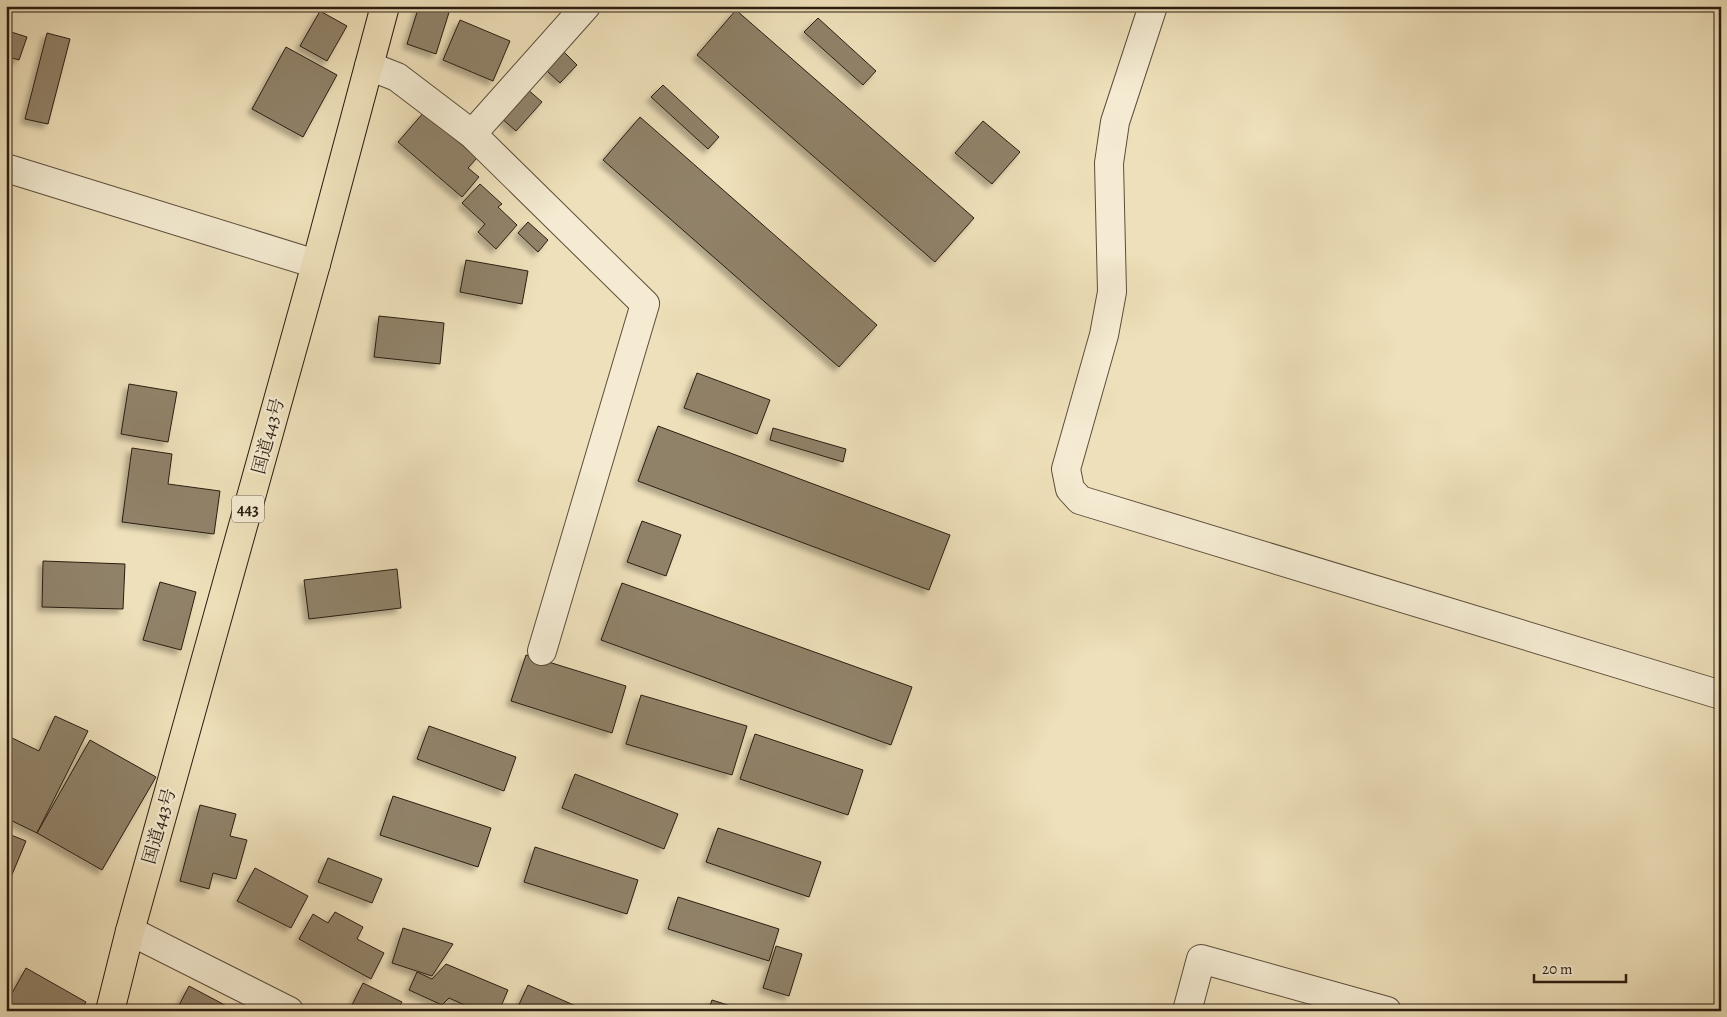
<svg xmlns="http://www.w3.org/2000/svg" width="1727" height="1017" font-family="Alegreya,'Noto Serif JP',serif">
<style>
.building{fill:#908269;stroke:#2b1d11;filter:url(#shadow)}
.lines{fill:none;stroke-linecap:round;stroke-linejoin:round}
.minor-casing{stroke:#5c4e3b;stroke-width:30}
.highway-casing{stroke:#2b1d11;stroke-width:30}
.minor{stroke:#f4ebd2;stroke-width:28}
.highway{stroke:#eee0ba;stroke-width:28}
.labels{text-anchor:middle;stroke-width:5;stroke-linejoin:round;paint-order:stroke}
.shield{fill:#f4ebd2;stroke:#675b4b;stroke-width:1}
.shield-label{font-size:16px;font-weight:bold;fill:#2b1d11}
.street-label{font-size:18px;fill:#2b1d11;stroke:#f4ebd2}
</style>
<defs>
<filter id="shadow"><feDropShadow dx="-4.5" dy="4.5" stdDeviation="2.5" flood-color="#0004"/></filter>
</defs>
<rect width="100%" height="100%" fill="#eee0ba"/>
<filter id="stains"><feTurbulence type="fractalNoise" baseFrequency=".004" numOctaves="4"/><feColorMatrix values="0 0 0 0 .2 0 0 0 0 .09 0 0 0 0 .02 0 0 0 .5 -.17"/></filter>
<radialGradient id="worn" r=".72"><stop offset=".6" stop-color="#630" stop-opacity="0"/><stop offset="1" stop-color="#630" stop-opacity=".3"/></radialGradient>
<path class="building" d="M419,6H451L436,54L407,44Z
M736,10L974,218L935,262L697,55Z
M320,11L347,26L327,61L300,46Z
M818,18L876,71L863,85L804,32Z
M6,20L11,21L8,31L27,37L19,60L6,56Z
M460,20L510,41L493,81L443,60Z
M47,33L70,39L48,124L25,119Z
M286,47L337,75L303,137L252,109Z
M564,52L577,65L560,83L547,71Z
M663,85L719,137L708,149L651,97Z
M526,88L542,102L516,131L500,117Z
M424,112L477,158L468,168L479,177L462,197L398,142Z
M640,117L877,325L839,367L603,160Z
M983,121L1020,152L992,184L955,153Z
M480,184L502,204L498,207L517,225L496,249L478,232L485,224L462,203Z
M528,222L548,240L538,252L518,233Z
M466,260L528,271L522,304L460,292Z
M379,316L444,323L440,364L374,357Z
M697,373L770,400L757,434L684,408Z
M129,384L177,392L168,442L121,434Z
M658,426L950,535L929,590L638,481Z
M773,428L846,449L843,462L770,440Z
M132,448L172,454L168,484L220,491L214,534L122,522Z
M642,521L681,535L666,576L627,562Z
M43,561L125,564L123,609L42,607Z
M397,569L401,608L309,619L304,580Z
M160,582L196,592L181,650L143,640Z
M622,583L912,687L891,745L601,640Z
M526,655L626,686L612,733L511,701Z
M641,695L747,726L732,775L626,744Z
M55,716L88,731L37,833L6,818V735L39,751Z
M429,726L516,757L504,791L417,759Z
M755,734L863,770L848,815L740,779Z
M90,740L156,777L102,870L37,833Z
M575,774L678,814L664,849L562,808Z
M393,796L491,828L478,867L380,835Z
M200,805L236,814L230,836L247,840L236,879L213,873L209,889L180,881Z
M718,828L821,862L809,897L706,862Z
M6,833L26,841L6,889Z
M535,847L638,880L627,914L524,882Z
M328,858L382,879L372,903L318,882Z
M255,868L308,896L291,928L237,901Z
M678,897L779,929L769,961L668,929Z
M335,912L363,927L357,939L384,953L371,979L299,939L313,914L328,923Z
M403,928L453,944L432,976L392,963Z
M776,946L802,954L789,996L763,988Z
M446,964L508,990L499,1011H478L449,998L442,1005L409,990L417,972L432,979Z
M26,968L86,1002L81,1011H6V1004Z
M363,983L402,1002L397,1011H349Z
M528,985L576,1006L574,1011H516Z
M189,986L236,1011H176Z
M712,1000L734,1007L733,1011H708Z"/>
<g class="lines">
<g class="minor-casing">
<path id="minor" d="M1153,6L1115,122L1109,163L1112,292L1104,335L1066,469L1070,489L1080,500L1721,695
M369,66L397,77L472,134L645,304L542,651
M472,134L586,6
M6,168L316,264
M130,931L289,1011
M1187,1011L1201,959L1387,1011"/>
</g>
<g class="highway-casing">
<path id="highway" d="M110,1011L130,931L316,264L385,6"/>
</g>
<use href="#minor" class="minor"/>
<use href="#highway" class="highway"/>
</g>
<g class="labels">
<rect class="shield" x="232" y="495.5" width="32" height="27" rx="4"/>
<g class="shield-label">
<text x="248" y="515">443</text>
</g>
<g class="street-label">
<text transform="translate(268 436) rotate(-75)" y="6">国道443号</text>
<text transform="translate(159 826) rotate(-74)" y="6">国道443号</text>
</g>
</g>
<rect width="1727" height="1017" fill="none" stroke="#eee0ba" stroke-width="25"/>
<rect x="8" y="8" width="1712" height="1002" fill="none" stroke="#2b1d11" stroke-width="2.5"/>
<rect x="12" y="12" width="1702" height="992" fill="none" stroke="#2b1d11"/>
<path d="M1534 974v8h92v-8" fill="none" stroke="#2b1d11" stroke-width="2.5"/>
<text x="1542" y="974" font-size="15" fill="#2b1d11" stroke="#f4ebd2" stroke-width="4" paint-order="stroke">20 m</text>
<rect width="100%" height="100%" filter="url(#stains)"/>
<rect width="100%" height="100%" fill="url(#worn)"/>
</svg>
